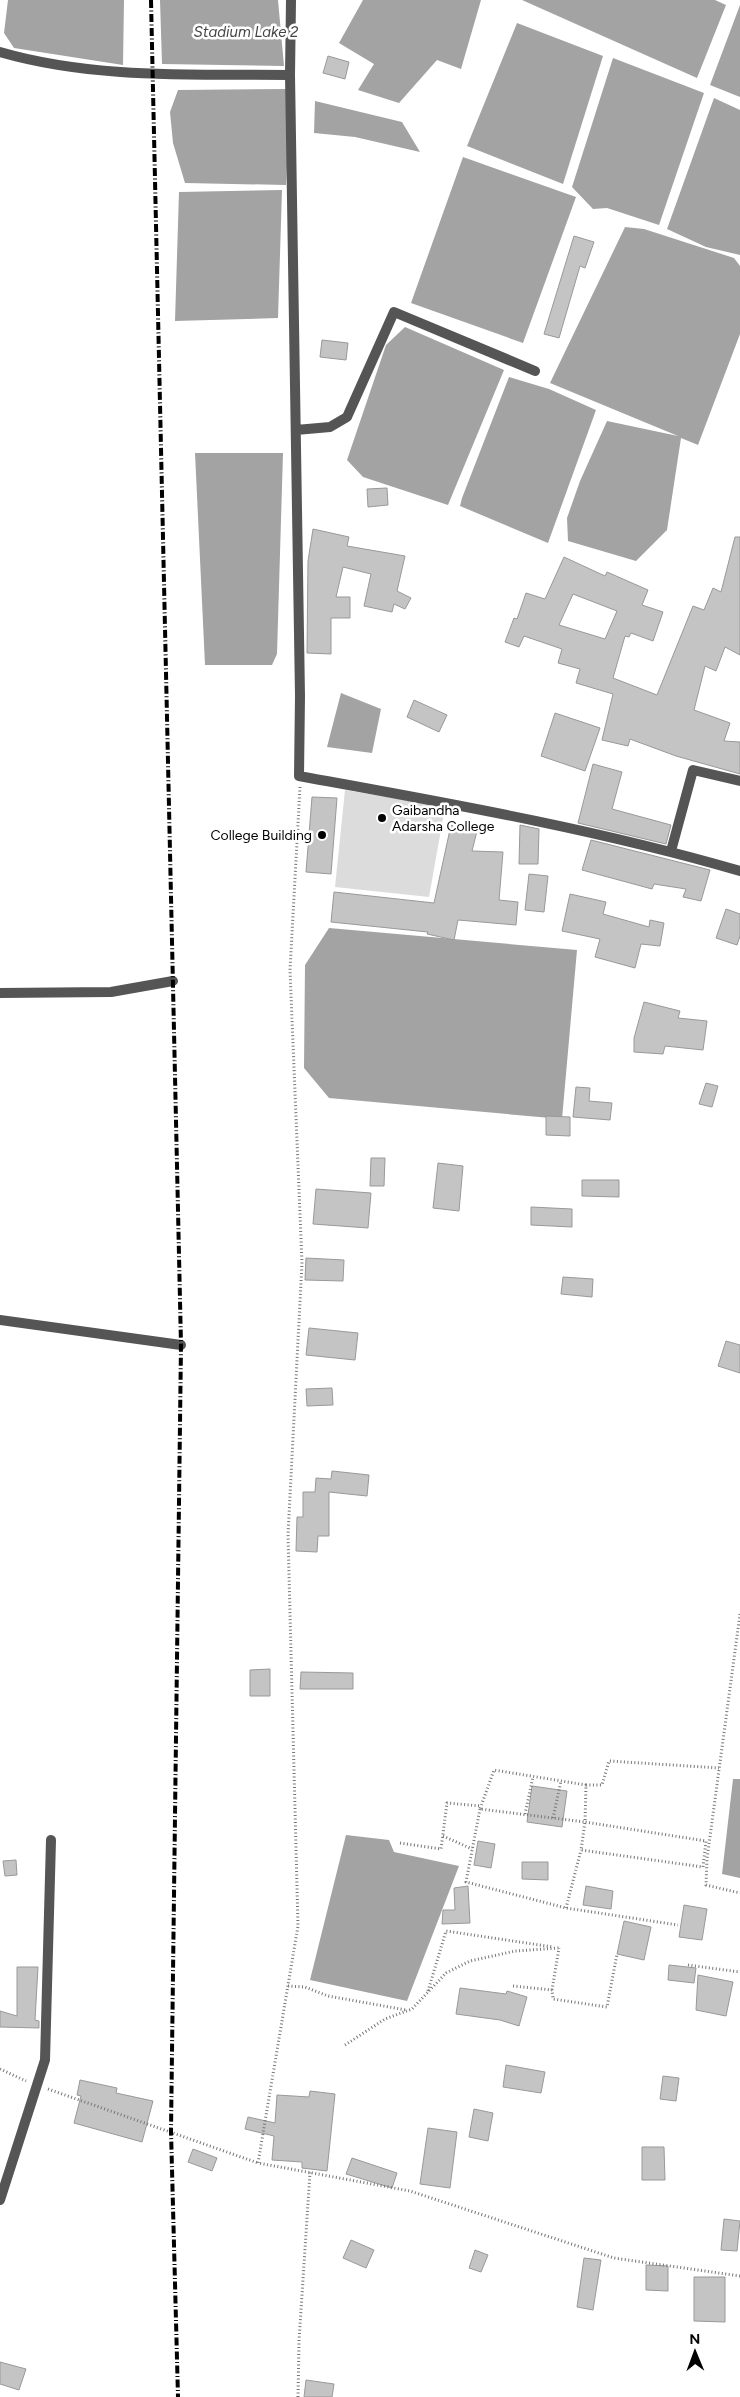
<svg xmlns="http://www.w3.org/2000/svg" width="740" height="2397" font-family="Figtree,sans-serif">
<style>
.green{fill:#dcdcdc}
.water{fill:#a3a3a3}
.building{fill:#c4c4c4;stroke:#999;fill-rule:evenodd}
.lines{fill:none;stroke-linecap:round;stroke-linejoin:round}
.path{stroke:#777;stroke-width:3;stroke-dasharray:1 2.5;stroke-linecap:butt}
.street{stroke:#555;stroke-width:10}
.rail{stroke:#000;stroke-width:4;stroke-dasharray:8 2.5 1 2.5;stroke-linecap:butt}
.poi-dot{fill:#000;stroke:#fff;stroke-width:2}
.labels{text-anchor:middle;stroke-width:5;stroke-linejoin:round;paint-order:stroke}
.poi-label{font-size:14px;fill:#000;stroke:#fff;text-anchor:start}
.water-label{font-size:15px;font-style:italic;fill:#444;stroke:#fff}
</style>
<rect width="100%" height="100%" fill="#fff"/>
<path class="green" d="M345,790L445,807L429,897L335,887Z"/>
<path class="water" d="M8,0H124L123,65L14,48L4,33Z
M160,0H278L284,66L162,64Z
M363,0H481L461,69L437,60L399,103L358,90L374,64L339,43Z
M522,0H715L726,5L697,78Z
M740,5V97L710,85Z
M517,23L603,56L563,184L467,146Z
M613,58L704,93L659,225L607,208L593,209L572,187Z
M291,89L286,185L185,183L173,143L170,112L178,90Z
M714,98L740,110V255L706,247L667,229Z
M315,101L402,122L420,152L355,137L314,133Z
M463,157L576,197L523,343L411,303Z
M282,190L278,318L175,321L179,192Z
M625,227L644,229L734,258L740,266V334L698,445L681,438L667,530L636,561L568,541L567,518L580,481L607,421L678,436L550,383Z
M405,327L504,370L448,505L363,477L347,460L386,345Z
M509,377L549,389L596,410L548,543L460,506L462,498Z
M195,453H283L277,654L272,665H205Z
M341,693L381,709L372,753L327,747Z
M329,928L577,950L562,1119L329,1098L304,1068L305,965Z
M733,1779H740V1878L722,1874Z
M346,1835L389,1840L394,1852L459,1866L407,2001L310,1980Z"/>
<path class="building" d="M328,56L349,62L345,79L323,73Z
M574,236L594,242L585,268L580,266L559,338L544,334Z
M322,340L348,343L346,360L320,357Z
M387,488L388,505L368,507L367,489Z
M313,529L349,537L347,546L405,556L397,591L411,598L405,609L394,604L392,612L364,606L371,574L343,567L336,597H350V618H331V654L307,653L308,561Z
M735,537H740V655L725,647L716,671L705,666L694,710L730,723L724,741L740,742V774L676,756L630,739L628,746L602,740L613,694L576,683L580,669L558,663L562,649L524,636L519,647L505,642L514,618L517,619L526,593L545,599L564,557L605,576L607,572L648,590L642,605L663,612L653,641L631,633L629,637L625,636L613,678L657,695L693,606L704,610L713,588L721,592ZM573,594L617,611L605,639L559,625Z
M414,700L447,715L439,732L407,717Z
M555,713L600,728L585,771L541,756Z
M593,764L622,772L612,809L671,825L666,844L578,823Z
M312,797L337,798L331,874L306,872Z
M451,825L477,831L472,851L503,852L499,900L518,902L516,925L458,920L454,940L427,934L428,932L331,922L334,892L434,903Z
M520,825L539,829L538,864H519Z
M591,840L710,870L701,901L683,897L686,889L654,884L652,889L582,870Z
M529,874L548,876L544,912L525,910Z
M570,894L606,902L603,914L649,927L650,920L664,923L660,946L641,944L635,968L595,957L600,939L562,931Z
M726,909L740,914V936L737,945L716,938Z
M644,1002L680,1011L678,1018L707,1021L703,1050L665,1046L663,1054L634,1052V1038Z
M706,1083L718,1086L712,1107L699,1104Z
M576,1087L590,1088L589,1101L612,1103L610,1120L573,1117Z
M546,1116L570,1117V1136L546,1135Z
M371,1158H385L384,1186H370Z
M438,1163L463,1166L459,1211L433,1208Z
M582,1180H619V1197L582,1196Z
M316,1189L371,1193L368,1228L313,1224Z
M531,1207L572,1209V1227L531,1225Z
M306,1258L344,1260L343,1281L305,1280Z
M563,1277L593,1279L592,1297L561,1294Z
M309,1328L358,1333L355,1360L306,1355Z
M726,1341L740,1345V1373L718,1366Z
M332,1388L333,1405L307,1406L306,1389Z
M332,1471L369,1475L367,1496L329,1492V1536H318L317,1552L296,1551L297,1517H303V1492H315L316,1478L331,1479Z
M270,1669V1696H250V1670Z
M301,1672L353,1673V1689H300Z
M532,1786L567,1791L562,1827L527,1822Z
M478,1841L495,1844L491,1868L474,1865Z
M16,1860L17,1875L5,1876L3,1861Z
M522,1862H548V1880L522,1879Z
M468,1886L470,1923L442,1924L443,1910H455L454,1888Z
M586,1886L613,1891L611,1909L583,1905Z
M684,1905L707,1909L702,1940L679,1937Z
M624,1921L651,1927L644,1960L617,1954Z
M669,1965L696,1968L694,1983L668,1980Z
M17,1967H38L35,2020L39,2021V2028L0,2027V2011L17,2016Z
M698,1975L733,1982L726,2016L696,2010Z
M460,1988L506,1994L507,1991L527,1997L519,2026L500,2020L456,2014Z
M506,2065L545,2072L541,2093L503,2087Z
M663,2076L679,2078L676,2101L660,2099Z
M80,2080L117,2088L116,2093L153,2101L142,2142L74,2123L81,2096L77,2095Z
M310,2091L335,2094L327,2171L302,2168V2162L272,2160L274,2136L245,2129L248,2117L275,2123L277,2095L309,2097Z
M474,2109L493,2113L488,2141L469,2137Z
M428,2128L457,2132L450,2188L420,2184Z
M642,2147H664L665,2180H642Z
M193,2149L217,2158L212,2171L188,2162Z
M352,2158L397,2173L392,2188L346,2174Z
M724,2219L740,2221L737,2251L721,2250Z
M351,2240L374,2250L366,2268L343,2258Z
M475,2250L488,2255L481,2272L469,2268Z
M584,2258L601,2260L593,2310L577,2307Z
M646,2265L668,2266V2291L646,2290Z
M694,2277H725V2322L694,2321Z
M0,2362L26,2369L19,2390L0,2384Z
M306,2380L334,2384L332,2397H304Z"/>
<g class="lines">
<path class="path" d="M300,787L290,970L302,1263L288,1535L298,1926L258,2163L410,2191L614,2258L740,2276
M740,1614L707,1859L706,1885L740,1893
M586,1785L494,1770L480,1809L585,1822L581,1850L703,1867L706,1841L585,1822L586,1785H602L609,1761L719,1768
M480,1809L466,1882L566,1908L678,1925
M525,1814L533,1777
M553,1818L561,1781
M443,1836L472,1849
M400,1843L441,1849L447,1803L481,1806
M566,1908L581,1850
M688,1965L740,1972
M288,1986L305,1987L328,1996L406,2010
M513,1986L552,1990L553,1999L607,2007L617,1954
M552,1990L559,1948
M428,1991L446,1931L553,1947
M345,2045L385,2019L412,2009L446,1973L470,1961L515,1951L559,1948
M0,2069L26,2081
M48,2089L258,2163
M298,2397L299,2341L310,2172"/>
<path class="street" d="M291,0L290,75L300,696L299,776C447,803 596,829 740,871
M0,52C93,79 193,74 290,75
M296,430L330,427L347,417L394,312L535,371
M671,851L693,770L740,781
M0,993L111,992L173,981
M0,1320L181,1345
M0,2200L45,2060L51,1840"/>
<path class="rail" d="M151,0L181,1345L171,2131L178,2397"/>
</g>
<g class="poi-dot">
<circle cx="382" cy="818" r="5"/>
<circle cx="322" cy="835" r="5"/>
</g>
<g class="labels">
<g class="poi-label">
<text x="392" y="815">Gaibandha<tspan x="392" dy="16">Adarsha College</tspan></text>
<text x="312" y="840" text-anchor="end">College Building</text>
</g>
<g class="water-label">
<text x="246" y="37">Stadium Lake 2</text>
</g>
</g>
<g transform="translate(695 2352) rotate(359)" stroke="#ffffff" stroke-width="4" paint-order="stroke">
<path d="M0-4L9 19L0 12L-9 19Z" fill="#000000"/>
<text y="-8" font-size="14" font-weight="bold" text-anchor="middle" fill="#000000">N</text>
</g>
</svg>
